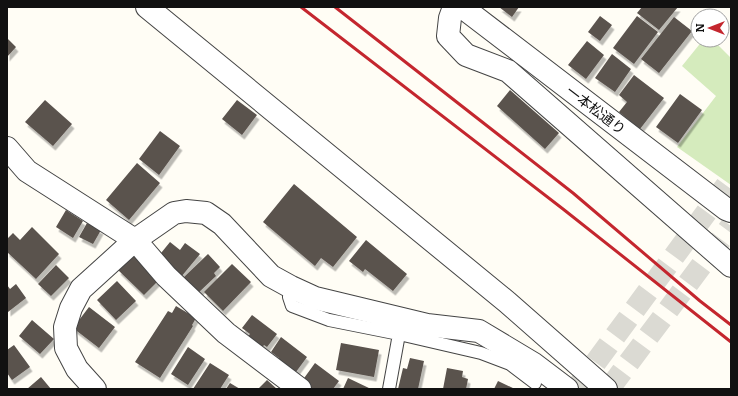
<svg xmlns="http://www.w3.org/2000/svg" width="738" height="396" font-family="Literata,'Noto Sans JP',serif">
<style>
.green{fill:#d5ebbd}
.building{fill:#5a524d;filter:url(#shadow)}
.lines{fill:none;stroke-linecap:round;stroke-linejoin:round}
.tertiary-tunnel{stroke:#dbdad3;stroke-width:22;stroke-dasharray:22 11;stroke-linecap:butt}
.service-casing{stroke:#444;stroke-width:14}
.minor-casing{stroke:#444;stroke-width:24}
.tertiary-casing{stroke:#444;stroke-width:24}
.service{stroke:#fff;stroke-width:12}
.minor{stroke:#fff;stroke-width:22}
.tertiary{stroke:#fff;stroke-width:22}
.rail{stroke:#c4262e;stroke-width:3}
.labels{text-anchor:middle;stroke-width:4;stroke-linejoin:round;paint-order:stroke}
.street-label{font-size:14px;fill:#111;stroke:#fff}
</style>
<defs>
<filter id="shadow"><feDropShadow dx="2.5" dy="4.5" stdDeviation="0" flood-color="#0004"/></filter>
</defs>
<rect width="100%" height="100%" fill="#fffdf5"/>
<path class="green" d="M703,40H713L731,58V185L677,147L716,96L682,66Z"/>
<path class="building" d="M499,7H519L512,17Z
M642,7H678L659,30L637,13Z
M600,16L612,25L600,41L588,32Z
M637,16L658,32L634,64L613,48Z
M674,17L692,31L659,73L641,59Z
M7,38L16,47L7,57Z
M587,41L604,55L586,79L568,65Z
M612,54L631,69L615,92L595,78Z
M634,75L664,98L640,129L619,112L627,102L619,95Z
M510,90L559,133L545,149L497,106Z
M680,94L702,110L678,143L656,127Z
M45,100L72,124L53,146L25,122Z
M237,100L257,115L242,135L222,119Z
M160,131L180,146L159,175L139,159Z
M137,163L160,183L129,220L106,200Z
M294,184L357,237L333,267L321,258L315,266L263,222Z
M66,210L83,221L73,238L56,227Z
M87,223L101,230L93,244L79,237Z
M32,227L59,254L36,279L7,252V239L13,233L20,240Z
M366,240L407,274L393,291L365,269L363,272L349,261Z
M170,242L180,250L185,243L200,254L181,277L157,258Z
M134,254L160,279L144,295L118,270Z
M208,254L220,267L214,273L216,276L196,295L181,280Z
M232,264L251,282L223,311L204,292Z
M56,265L69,278L51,296L38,284Z
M117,281L136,301L116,320L97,300Z
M16,284L26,298L8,312L7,285L10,289Z
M176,306L196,318L192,325L193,326L160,378L135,362L168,311L172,313Z
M89,307L115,327L99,348L73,328Z
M252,315L277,334L267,347L264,345L260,350L246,339L250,334L242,328Z
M32,320L54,339L40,354L19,336Z
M281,337L307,357L293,376L275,362L279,358L271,352Z
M341,343L379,350L374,377L336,370Z
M14,345L30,367L12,380L7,373V350Z
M188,347L205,359L188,385L171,374Z
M410,358L424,361L418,389H398L403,368L407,369Z
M210,363L229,375L220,389H193Z
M315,363L339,381L333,389H313L302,381Z
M447,368L463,371L462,377L468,379L466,389H443Z
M41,377L51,389H27Z
M348,378L371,389H343Z
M267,380L277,389H258Z
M498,381L515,389H494Z
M230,383L240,389H226Z"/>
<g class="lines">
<path class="tertiary-tunnel" d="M576,389L731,179
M609,389L731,226"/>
<g class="service-casing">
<path id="service" d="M291,287L289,297L292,306L329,320L399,334L481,353L510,364L535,383
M389,389L399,334"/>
</g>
<g class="minor-casing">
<path id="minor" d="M147,7L507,302L606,389
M454,7L450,18L448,36L466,55L508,71L731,266
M7,148L27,171L135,240L166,276L226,333L300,389
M95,389L77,369L66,348L65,327L71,308L81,289L135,240L174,213L186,211L206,213L222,224L271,276L291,287L315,298L427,325L479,331L534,364L567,389"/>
</g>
<g class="tertiary-casing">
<path id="tertiary" d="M462,7L726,209L731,211"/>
</g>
<use href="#service" class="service"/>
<use href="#minor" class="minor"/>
<use href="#tertiary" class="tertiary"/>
<path class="rail" d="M301,7L563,209L731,342
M335,7L573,193L700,301L731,325"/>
</g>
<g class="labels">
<g class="street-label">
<text transform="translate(596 110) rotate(37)" y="5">一本松通り</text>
</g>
</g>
<rect width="738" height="396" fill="none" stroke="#111111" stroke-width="16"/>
<g transform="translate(710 28) rotate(270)"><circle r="19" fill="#ffffff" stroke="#a0a0a0"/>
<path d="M0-3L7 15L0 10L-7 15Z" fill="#c4262e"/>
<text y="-6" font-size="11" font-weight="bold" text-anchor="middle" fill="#111111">N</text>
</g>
</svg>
